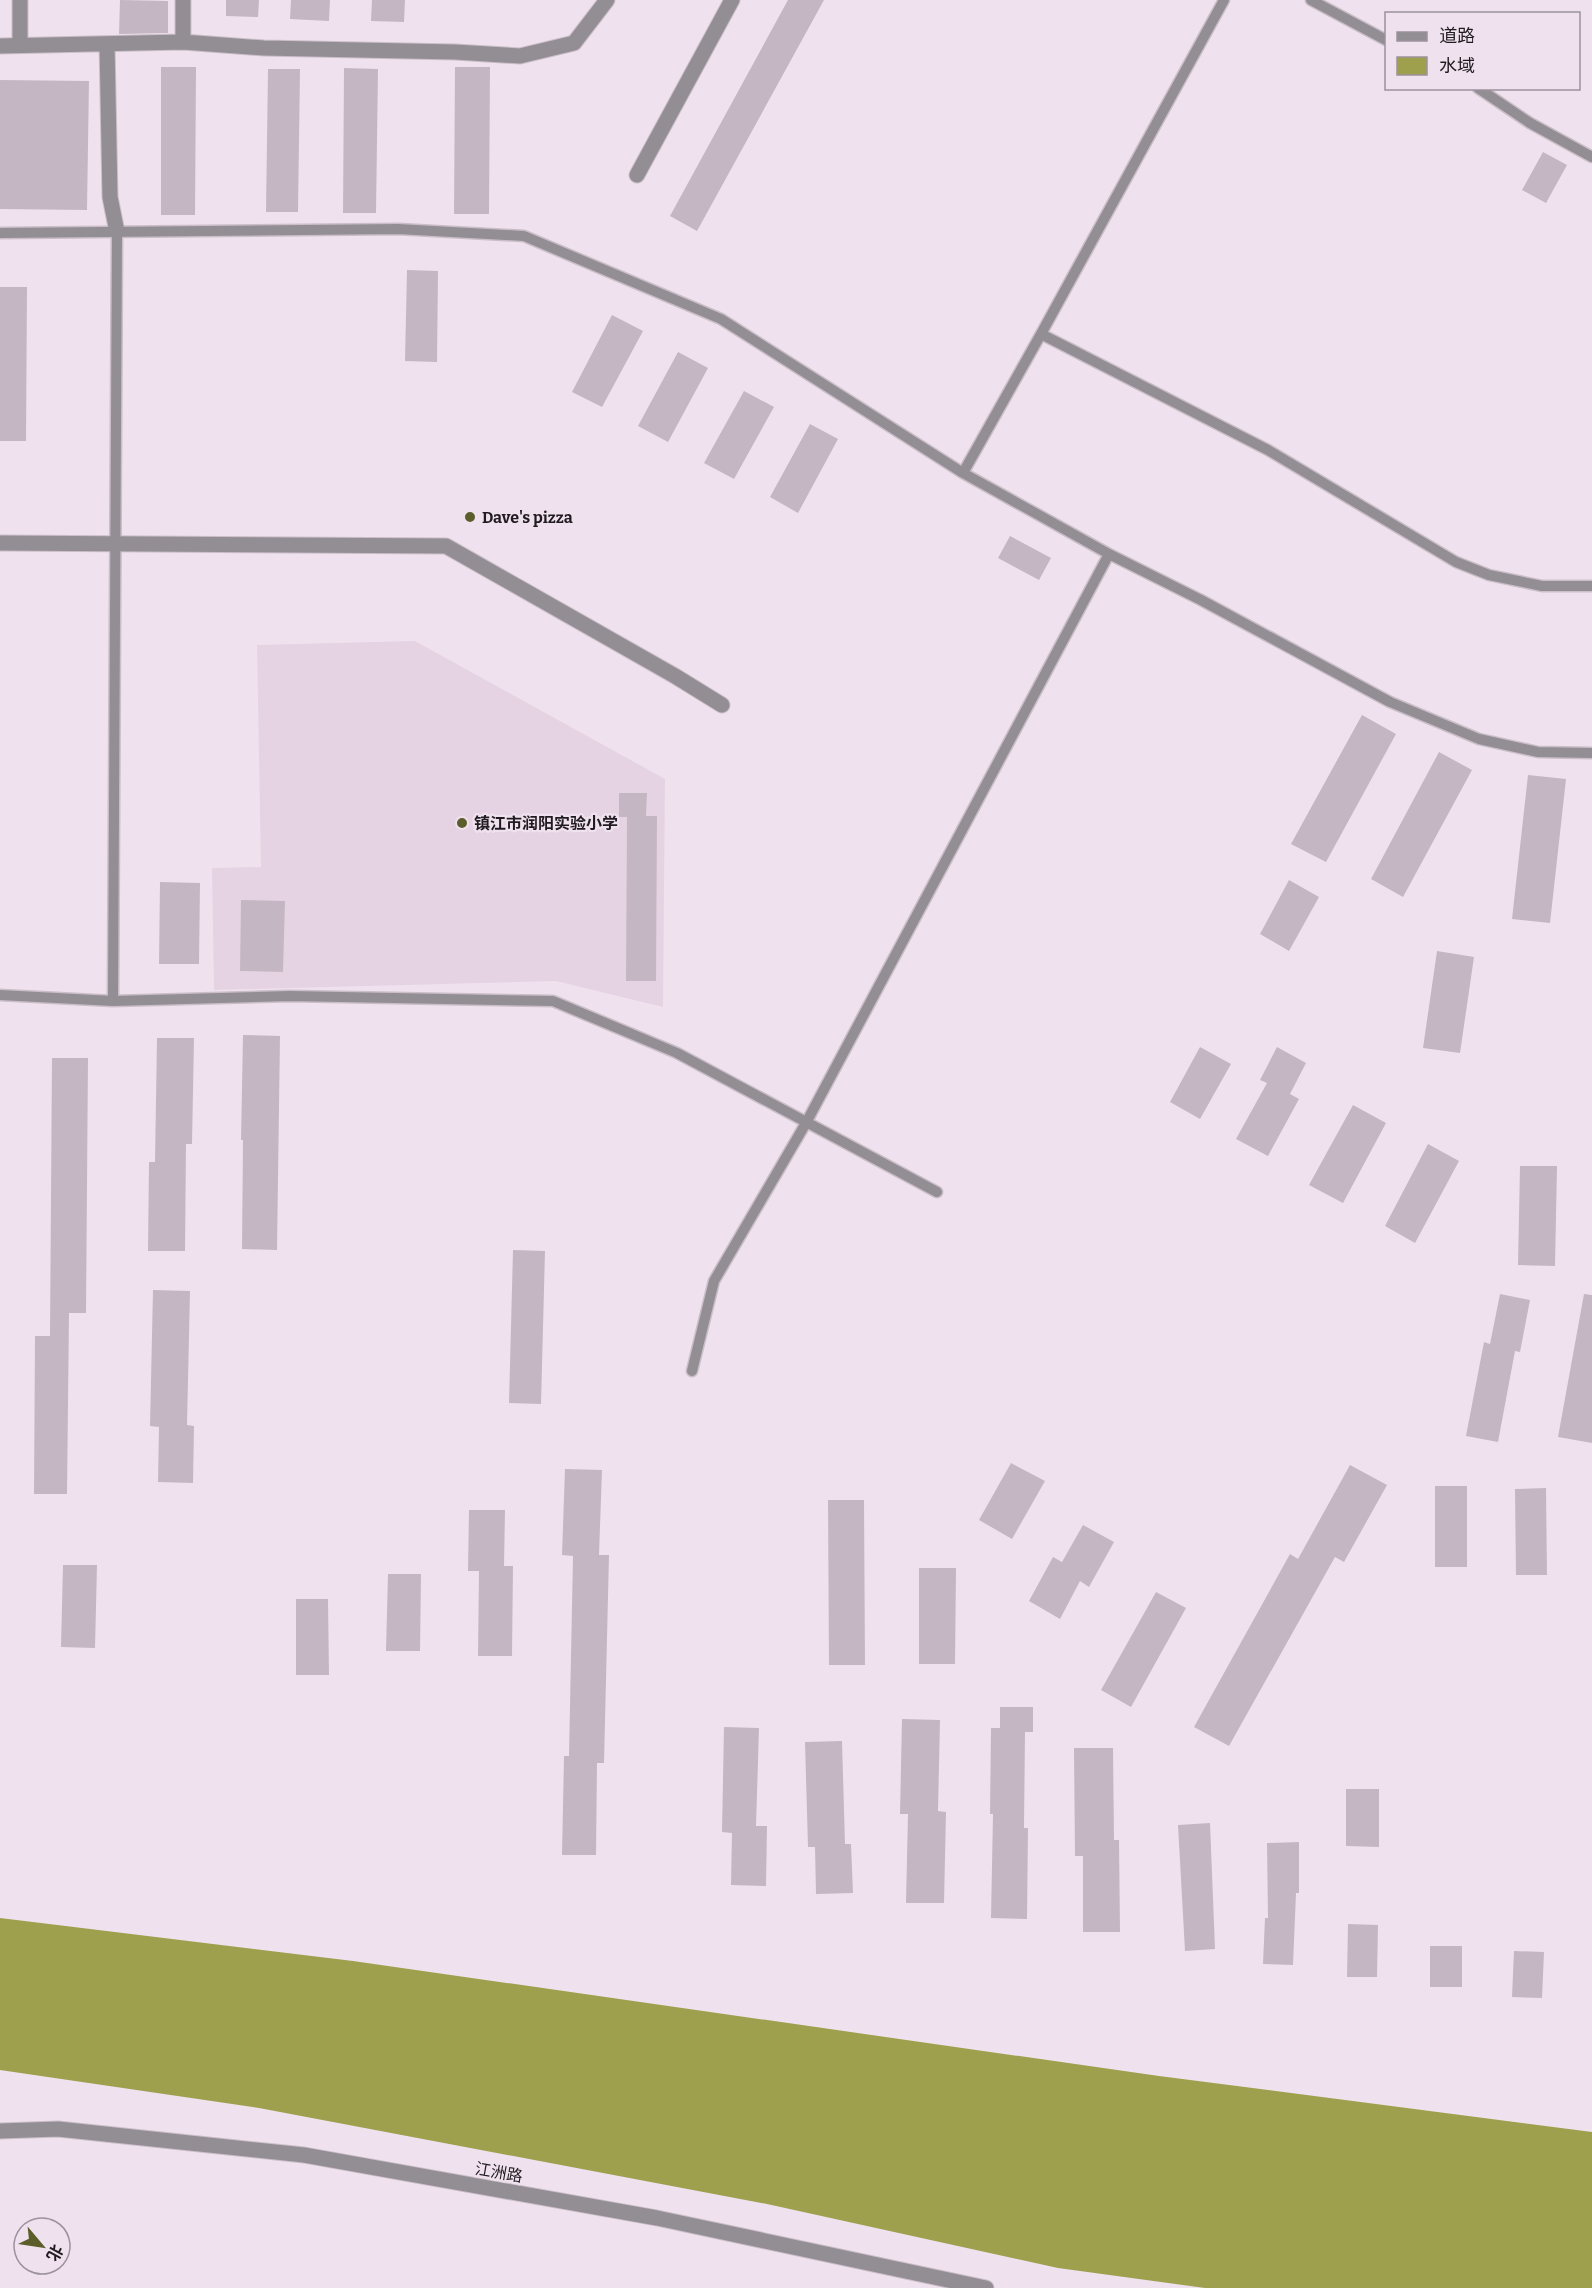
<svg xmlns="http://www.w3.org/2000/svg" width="1592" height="2288" font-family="Bitter,'Noto Sans SC',serif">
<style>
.built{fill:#e5d3e4}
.water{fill:#9ea04e}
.building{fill:#c4b7c3}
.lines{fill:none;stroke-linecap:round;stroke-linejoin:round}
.service-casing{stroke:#cabec9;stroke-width:13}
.pedestrian-casing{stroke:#cabec9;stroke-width:17}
.minor-casing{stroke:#cabec9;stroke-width:17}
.tertiary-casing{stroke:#cabec9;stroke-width:17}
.service{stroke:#938e93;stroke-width:10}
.pedestrian{stroke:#938e93;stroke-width:15}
.minor{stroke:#938e93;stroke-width:15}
.tertiary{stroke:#938e93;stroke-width:15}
.poi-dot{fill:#5b5d2a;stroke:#efe2ee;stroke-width:2}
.labels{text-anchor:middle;stroke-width:4.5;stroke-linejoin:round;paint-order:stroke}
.poi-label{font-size:16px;font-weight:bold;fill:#201b20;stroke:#efe2ee;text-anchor:start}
.street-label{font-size:16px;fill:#201b20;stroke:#efe2ee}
</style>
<rect width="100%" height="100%" fill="#efe2ee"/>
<path class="built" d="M415,641L665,779L663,1007L556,981L214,990L212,868L261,867L257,645Z"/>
<path class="water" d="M0,1918L353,1961L1159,2076L1592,2132V2288H1205L1058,2268L767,2204L259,2108L0,2070Z"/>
<path class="building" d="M120,0L168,1V33L119,34Z
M226,0H259L258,17L226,16Z
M291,0H330L329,21L290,19Z
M372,0H405L404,22L371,21Z
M788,0H824L697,231L670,216Z
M161,67H196L195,215H161Z
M455,67H490L489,214H454Z
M344,68L378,69L376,213H343Z
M268,69H300L298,212H266Z
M0,80L89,81L87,210L0,209Z
M1543,152L1567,165L1546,203L1522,190Z
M407,270L438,271L437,362L405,361Z
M0,287H27L26,441H0Z
M612,315L643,331L602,407L572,392Z
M678,352L708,368L668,442L638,426Z
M744,391L774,407L734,479L704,463Z
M810,424L838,439L798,513L770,497Z
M1010,536L1051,558L1039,580L998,558Z
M1362,715L1396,734L1326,862L1291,844Z
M1439,752L1472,770L1403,897L1371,879Z
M1528,775L1566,779L1550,923L1512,919Z
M619,793H647L646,816H657L656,981H626L627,817H619Z
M1289,880L1319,897L1289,951L1260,934Z
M160,882L200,883L199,964H159Z
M241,900L285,901L283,972L240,971Z
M1437,951L1474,957L1460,1053L1423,1048Z
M243,1035L280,1036L277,1250L242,1249L243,1140H241Z
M157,1038H194L192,1144H186L185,1251H148L149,1162H155Z
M1200,1047L1231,1064L1200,1119L1170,1102Z
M1277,1047L1306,1063L1290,1094L1299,1099L1268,1156L1236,1139L1267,1083L1260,1080Z
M52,1058H88L86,1313H69L67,1494H34L35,1336H50Z
M1353,1105L1386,1123L1343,1203L1309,1185Z
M1428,1144L1459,1161L1415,1243L1385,1226Z
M1520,1166H1557L1555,1266L1518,1265Z
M513,1250L545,1251L541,1404L509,1403Z
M153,1290L190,1291L187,1425L194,1426L193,1483L158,1482L159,1427L150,1426Z
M1500,1294L1530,1300L1520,1352L1515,1351L1498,1442L1466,1436L1484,1342L1490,1344Z
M1584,1294L1592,1295V1443L1558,1437Z
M1011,1463L1045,1481L1012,1539L979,1520Z
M1350,1465L1387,1485L1344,1562L1335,1557L1229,1746L1194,1727L1290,1554L1298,1559Z
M565,1469L602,1470L599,1555H609L604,1763H597L596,1855H562L564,1756H569L573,1556L562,1555Z
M1435,1486H1467V1567H1435Z
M1546,1488L1547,1575H1516L1515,1489Z
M828,1500H864L865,1665H829Z
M469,1510H505L504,1566H513L512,1656H478L479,1571H468Z
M1083,1525L1114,1542L1089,1587L1080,1581L1060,1619L1029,1601L1053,1557L1062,1562Z
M63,1565H97L95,1648L61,1647Z
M919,1568H956L955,1664H919Z
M388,1574H421L420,1651H386Z
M1156,1592L1186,1608L1131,1707L1101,1690Z
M296,1599H328L329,1675H296Z
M1000,1707H1033V1732H1025L1024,1828H1028L1027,1919L991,1918L993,1814H990L991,1728H1000Z
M902,1719L940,1720L938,1811L946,1812L944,1903H906L908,1814H900Z
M724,1727L759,1728L756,1826H767L766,1886L731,1885L732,1833L722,1832Z
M842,1741L845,1844H851L853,1893L816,1894L815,1847H808L805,1742Z
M1074,1748H1113L1114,1840H1119L1120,1932H1083V1856H1075Z
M1346,1789H1379V1847L1346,1846Z
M1210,1823L1215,1949L1185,1951L1178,1825Z
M1299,1842V1893H1296L1293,1965L1263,1964L1265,1918H1268L1267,1843Z
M1348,1924L1378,1925L1377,1977H1347Z
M1430,1946H1462V1987H1430Z
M1514,1951L1544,1952L1542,1998L1512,1997Z"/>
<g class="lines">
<g class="service-casing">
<path id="service" d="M1311,0L1386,40
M1478,88L1530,123L1592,157
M0,233L398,229L524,236L721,319L963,473L1109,554L1201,600L1390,702L1479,739L1538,752L1592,753
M1041,334L1224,0
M963,473L1041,334L1268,450L1456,562L1489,575L1542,586H1592
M0,995L113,1001L290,996L553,1001L677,1053L937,1192
M113,1001L117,232
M692,1371L714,1281L806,1123L1109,554"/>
</g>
<g class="pedestrian-casing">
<path id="pedestrian" d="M0,543L446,546L675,676L722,705"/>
</g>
<g class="minor-casing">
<path id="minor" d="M183,42L264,48L455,52L520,56L574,43L607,0
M107,44L110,197L117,232
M20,45V0
M0,46L183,42V0
M637,175L732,0"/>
</g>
<g class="tertiary-casing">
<path id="tertiary" d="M0,2131L58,2129L304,2155L657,2218L986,2288"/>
</g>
<use href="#service" class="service"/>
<use href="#pedestrian" class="pedestrian"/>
<use href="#minor" class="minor"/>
<use href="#tertiary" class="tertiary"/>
</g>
<g class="poi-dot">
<circle cx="470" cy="517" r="6"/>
<circle cx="462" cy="823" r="6"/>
</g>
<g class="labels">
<g class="poi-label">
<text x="482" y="523">Dave's pizza</text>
<text x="474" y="829">镇江市润阳实验小学</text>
</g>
<g class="street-label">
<text transform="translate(499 2172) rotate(10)" y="6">江洲路</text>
</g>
</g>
<rect x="1385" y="12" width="195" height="78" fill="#efe2ee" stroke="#9c929c" stroke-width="1.5"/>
<rect x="1397" y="32" width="30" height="9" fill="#938e93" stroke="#9c929c" stroke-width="1.5"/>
<text x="1439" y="42" font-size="18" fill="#201b20">道路</text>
<rect x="1397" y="57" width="30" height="18" fill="#9ea04e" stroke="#9c929c" stroke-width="1.5"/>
<text x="1439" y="72" font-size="18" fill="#201b20">水域</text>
<g transform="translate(42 2246) rotate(119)"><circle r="28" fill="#efe2ee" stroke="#9c929c" stroke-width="1.5"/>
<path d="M0-4.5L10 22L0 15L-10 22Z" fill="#5b5d2a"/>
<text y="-9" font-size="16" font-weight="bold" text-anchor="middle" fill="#201b20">北</text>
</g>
</svg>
